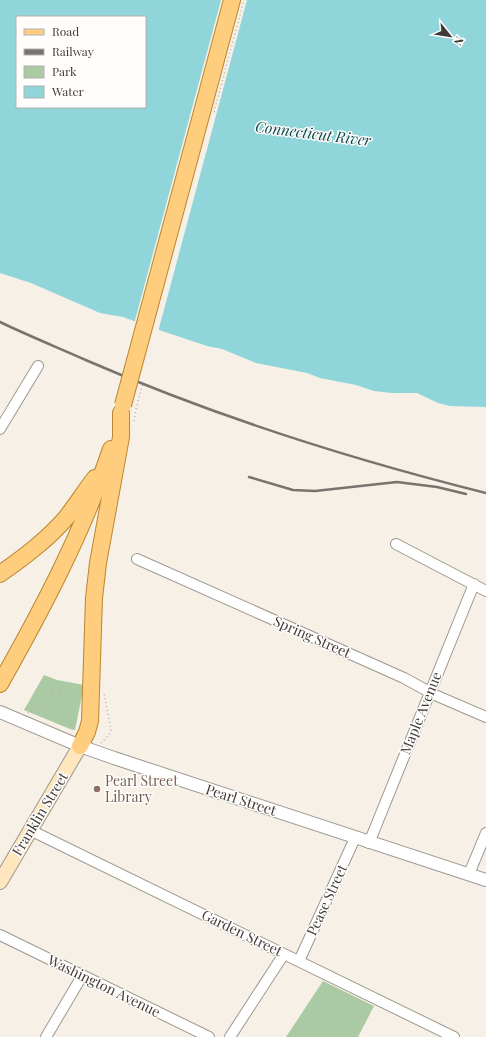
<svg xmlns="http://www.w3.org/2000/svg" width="486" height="1037" font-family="'Playfair Display',serif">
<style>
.green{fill:#aacaa4}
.water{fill:#8fd5d9;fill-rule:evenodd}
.pier{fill:#f6f0e7}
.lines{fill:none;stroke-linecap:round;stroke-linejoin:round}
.minor-casing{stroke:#9e9891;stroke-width:12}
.tertiary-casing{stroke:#9e9891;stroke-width:14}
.secondary-casing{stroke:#9e9891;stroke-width:16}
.primary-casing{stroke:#ba862e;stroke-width:18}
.path{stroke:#b6b1aa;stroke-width:1.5;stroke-dasharray:1 3;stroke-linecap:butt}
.minor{stroke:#fff;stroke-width:10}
.tertiary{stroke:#fff;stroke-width:12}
.secondary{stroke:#fee7be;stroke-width:14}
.primary{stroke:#fece7e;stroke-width:16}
.rail{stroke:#77736f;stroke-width:2.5}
.primary-bridge-casing{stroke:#ba862e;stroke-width:18;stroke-linecap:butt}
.path-bridge{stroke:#b6b1aa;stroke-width:1.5;stroke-dasharray:1 3;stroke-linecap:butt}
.primary-bridge{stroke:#fece7e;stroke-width:16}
.education-dot{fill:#8d6e63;stroke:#fffefc;stroke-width:1.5}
.labels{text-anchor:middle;stroke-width:3;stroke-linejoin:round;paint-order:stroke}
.street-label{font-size:14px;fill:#3e3b38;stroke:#fffefc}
.education-label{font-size:14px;fill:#785e54;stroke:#fffefc;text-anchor:start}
.water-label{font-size:15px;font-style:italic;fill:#07494c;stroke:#fffefc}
</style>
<rect width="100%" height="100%" fill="#f6f0e7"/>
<path class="green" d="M44,675L57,680L84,685L75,730L70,729L24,710Z
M323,981L374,1006L358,1037H286Z"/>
<path class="water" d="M0,0H486V407L450,406L438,403L417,393H392L374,391L356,385L320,378L307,373L256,363L222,349L207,346L150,327L123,317L100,313L31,283L0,273ZM17,17H145V107H17Z"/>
<path class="pier" d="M221,0H247L158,332L134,324Z"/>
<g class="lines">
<g class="minor-casing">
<path id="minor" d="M0,429L38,366
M396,544L486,591
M137,559L404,678L435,695L486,717
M30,830L454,1037
M369,843L474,584
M469,874L486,833
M0,935L209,1037
M299,961L355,838
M46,1037L82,976
M230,1037L284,954"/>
</g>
<g class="tertiary-casing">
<path id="tertiary" d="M0,712L80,746L114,758L486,880"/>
</g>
<g class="secondary-casing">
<path id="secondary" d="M0,882L80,746"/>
</g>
<g class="primary-casing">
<path id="primary" d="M202,112L232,0
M0,574C24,557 47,540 66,518C76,505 85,491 95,478
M0,684C43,608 83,532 111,449
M80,746L87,732L90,721L94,598L98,563L121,437V413"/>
</g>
<path class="path" d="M134,421L136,409
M51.5 693a4.5 4.5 0 1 1 9 0a4.5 4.5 0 1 1-9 0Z
M28,713C41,702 59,698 68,716C70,721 72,726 72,731
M101,743L109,735L111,730L104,693"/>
<use href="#minor" class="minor"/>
<use href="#tertiary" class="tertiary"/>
<use href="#secondary" class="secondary"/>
<use href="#primary" class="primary"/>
<path class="rail" d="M0,322C29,336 59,348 88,361C217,417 350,459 486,493
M249,477L293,490L315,491L397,482L437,487L466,494"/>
<g class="primary-bridge-casing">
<path id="primary-bridge" d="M123,405L202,112"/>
</g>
<path class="path-bridge" d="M214,112L244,0
M136,409L143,383"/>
<use href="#primary-bridge" class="primary-bridge"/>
</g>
<circle class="education-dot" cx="97" cy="789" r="4"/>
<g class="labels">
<g class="street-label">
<text transform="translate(312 637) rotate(24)" y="5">Spring Street</text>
<text transform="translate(421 713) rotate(-68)" y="5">Maple Avenue</text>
<text transform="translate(241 800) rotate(18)" y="5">Pearl Street</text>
<text transform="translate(40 814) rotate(-59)" y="5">Franklin Street</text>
<text transform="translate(327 900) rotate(-65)" y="5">Pease Street</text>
<text transform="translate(242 933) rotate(26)" y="5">Garden Street</text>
<text transform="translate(104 986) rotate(26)" y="5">Washington Avenue</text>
</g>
<g class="education-label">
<text x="105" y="786">Pearl Street<tspan x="105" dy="16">Library</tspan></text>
</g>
<g class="water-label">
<text transform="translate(313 134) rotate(7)" y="5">Connecticut River</text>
</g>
</g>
<rect x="16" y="16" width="130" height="92" fill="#fffefc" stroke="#b2b0ae"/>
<rect x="24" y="29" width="20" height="6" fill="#fece7e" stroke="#b2b0ae"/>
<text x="52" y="36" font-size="12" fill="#3e3b38">Road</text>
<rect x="24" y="49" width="20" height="6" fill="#77736f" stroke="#b2b0ae"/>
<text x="52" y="56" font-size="12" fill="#3e3b38">Railway</text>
<rect x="24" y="66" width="20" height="12" fill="#aacaa4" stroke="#b2b0ae"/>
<text x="52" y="76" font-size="12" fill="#3e3b38">Park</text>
<rect x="24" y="86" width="20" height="12" fill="#8fd5d9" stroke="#b2b0ae"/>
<text x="52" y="96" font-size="12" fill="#3e3b38">Water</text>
<g transform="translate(450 36) rotate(120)" stroke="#fffefc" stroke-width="3" paint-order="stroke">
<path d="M0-3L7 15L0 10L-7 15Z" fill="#3e3b38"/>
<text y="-6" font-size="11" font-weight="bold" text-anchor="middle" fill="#3e3b38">N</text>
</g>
</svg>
